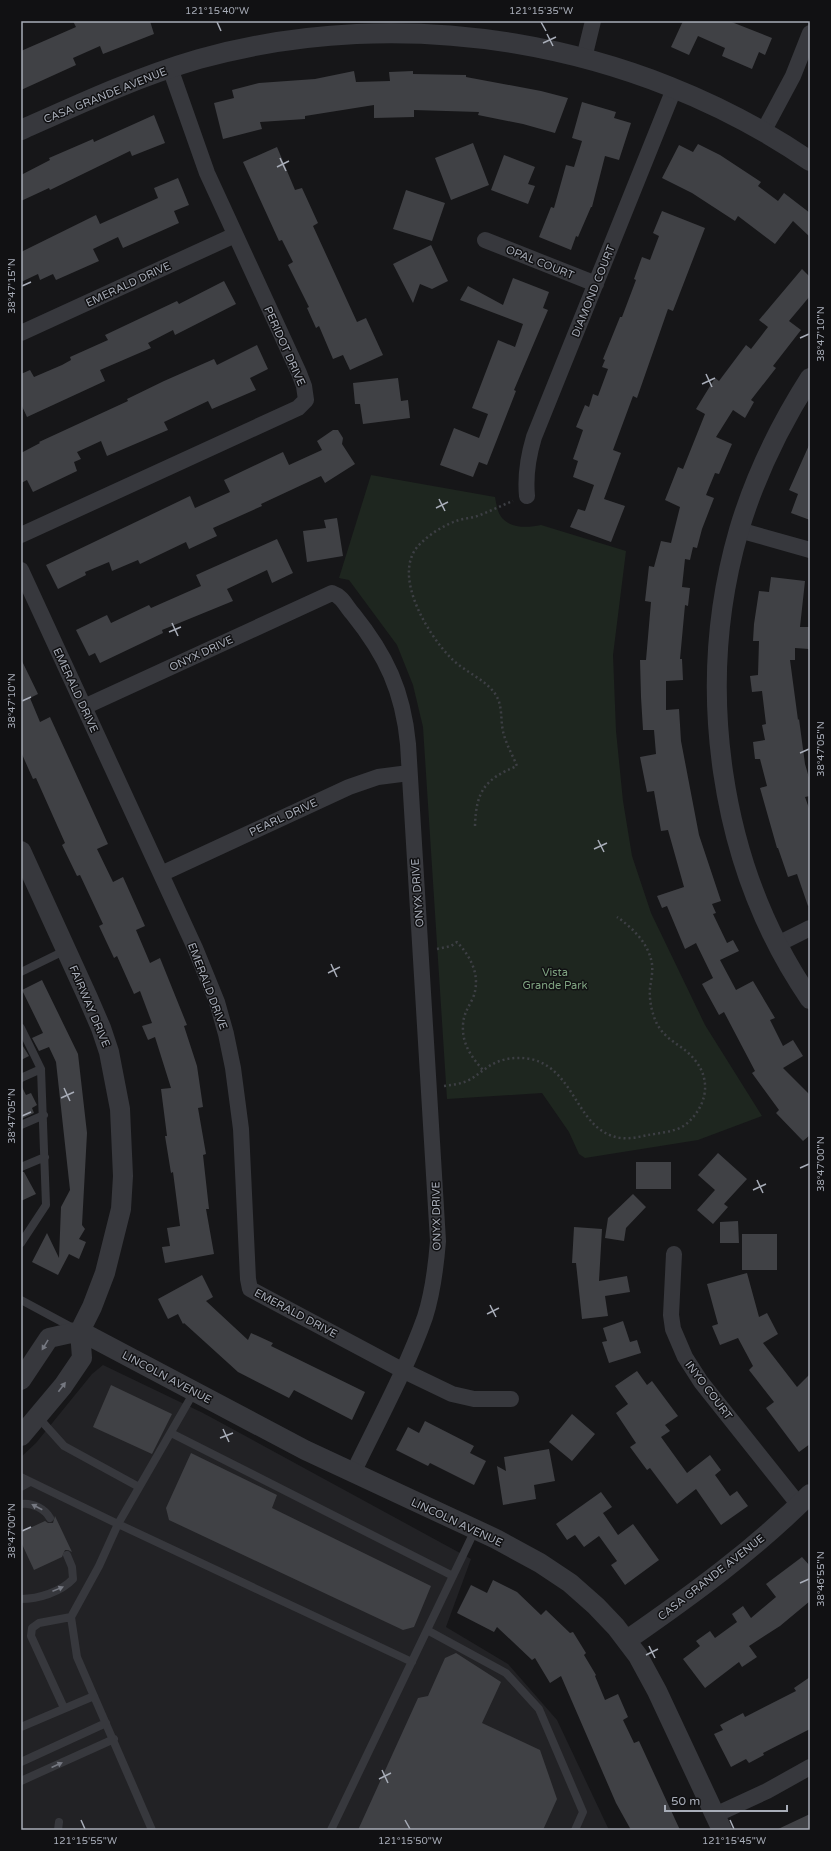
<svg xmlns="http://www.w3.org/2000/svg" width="831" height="1851" font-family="'Varela Round',sans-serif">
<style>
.built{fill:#222225}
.green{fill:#1e261f}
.building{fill:#404145}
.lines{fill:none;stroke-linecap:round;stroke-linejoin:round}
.path{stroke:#3d3f44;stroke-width:2.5;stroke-dasharray:2 3;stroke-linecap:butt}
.service{stroke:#37383d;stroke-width:8}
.minor{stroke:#37383d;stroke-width:16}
.tertiary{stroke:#37383d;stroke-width:20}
.oneway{fill:#757881}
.ticks{fill:none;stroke:#a8adb8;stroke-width:1.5}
.labels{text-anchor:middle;stroke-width:3;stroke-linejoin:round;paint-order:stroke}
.street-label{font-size:11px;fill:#a8adb8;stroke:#111113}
.park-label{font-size:11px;fill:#7fa381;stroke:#111113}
.neatline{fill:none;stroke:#a8adb8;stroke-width:1.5}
.ticks-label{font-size:10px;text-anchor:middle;fill:#a8adb8}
</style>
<rect width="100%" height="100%" fill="#161618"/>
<path class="built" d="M103,1365L203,1413L471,1559L446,1627L508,1664L557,1720L609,1830H23L21,1825V1457L36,1443L92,1374Z"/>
<path class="green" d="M371,475L495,497C496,502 497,510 500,515C508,529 528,528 541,525L626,551L613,655L616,731L623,801L632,856L651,913L705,1025L762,1116L698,1140L585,1158L579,1154L569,1132L542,1093L447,1099L423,727L413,685L397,645L349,580L339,578Z"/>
<path class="building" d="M73,21H150L154,34L103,54L100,46L73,58L76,65L21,90V51L76,27Z
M683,21H729L772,38L765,55L759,52L752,69L722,56L725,48L698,36L689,55L671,47Z
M354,71L356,82L390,81L389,72L413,71V74L466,75V77L541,91L568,98L555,133L523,124L478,115L479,112L414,110V117L374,118V105L305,116V119L260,122L262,129L223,139L214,103L234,98L232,90L259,83L315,79Z
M582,102L616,112L614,118L631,123L619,160L605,156L592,207H591L578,237L576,236L571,250L539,237L551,207L554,208L566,165L574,167L582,141L572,138Z
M154,115L165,143L132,156L130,151L50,190L49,188L21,201V175L50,160L49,158L93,139L94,142Z
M473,143L489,185L451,200L435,158Z
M698,144L720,155L761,182L758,186L778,201L784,193L810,213V237L793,221L775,244L738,216L735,221L692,193L662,178L679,145L693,152Z
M277,147L295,190L302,188L318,223L313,226L357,322L366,318L383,355L350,370L343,355L333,359L319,326L316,328L307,308L309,307L288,265L293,262L282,240L279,241L243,162Z
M504,155L535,167L528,184L535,186L528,204L491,190Z
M178,178L189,205L174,211L179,223L123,248L118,237L93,249L99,261L56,280L53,274L40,280L38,274L21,282V252L96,215L100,224L158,198L154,188Z
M406,190L445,203L432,241L393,229Z
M662,211L705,228L673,311L668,309L637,398L633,396L613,450L621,453L604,499L625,506L611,542L570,527L578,509L585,511L594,485L573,477L578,461L573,459L583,430L576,427L585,405L589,407L593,394L598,396L608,369L602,367L605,360L603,359L620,317H622L636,280L634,279L642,257L650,260L659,236L653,233Z
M431,245L448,281L432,289L420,284L413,303L393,264Z
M802,269L810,277V296L789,321L801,330L773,366L776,368L751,400L754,402L745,418L733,410L716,437L732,444L719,474L715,473L706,495L714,498L702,529L697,548L693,547L690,560L685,559L682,587L690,588L688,606L685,605L680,659H682L683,680L666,681V710L679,709L681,741L699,835L721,901L712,904L716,913L713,914L727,943L733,940L739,951L720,960L736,990L753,981L775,1018L770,1020L783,1046L793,1040L803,1056L783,1068L810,1095V1135L803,1141L776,1113L779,1110L752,1073L755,1071L724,1012L719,1015L702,984L713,978L696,943L685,949L667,906L662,908L657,896L684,887L668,830L661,831L654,791L647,792L640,757L656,754L654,730H643L641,697L640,660H646L651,602L645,601L649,566L654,567L661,541L671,543L680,507L665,500L678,467L683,469L705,414L696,409L715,378L719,381L746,345L751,349L768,327L759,320Z
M513,278L549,292L543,308L548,310L514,390L516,391L487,465L479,462L473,477L440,465L454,428L479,438L488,414L472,408L498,340L515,347L523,324L460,300L468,286L503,305Z
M224,281L236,304L175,335L173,330L148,343L151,348L100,370L105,381L27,417L21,404V374L30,370L34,377L62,365L71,360L70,357L108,340L105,335L177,301L179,304Z
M257,345L268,369L250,378L256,390L212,409L208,401L164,422L168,430L107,456L101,441L77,452L81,459L74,462L77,471L33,492L27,480L21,483V453L40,443L39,442L128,401L127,399L164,381L214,359L217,365Z
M398,378L401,401L408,400L410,418L363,424L360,404H355L353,383Z
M333,430H338L343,438L342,444L355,464L325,483L321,476L261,504L262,506L213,528L217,536L189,549L186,542L140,564L138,560L112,571L109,562L85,572L86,575L58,589L46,565L190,496L195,508L230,492L224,480L283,452L289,465L322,450L317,441Z
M810,443V520L791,513L798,494L789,490Z
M337,518L343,556L307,562L303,531L326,528L324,520Z
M277,539L293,573L272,583L267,570L227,589L233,601L162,630L163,633L100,663L95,653L89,656L76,630L107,615L111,623L149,605L151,608L201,586L196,575Z
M771,577L805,581L800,627H810L809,649L795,648V660H790L798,720L799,719L805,764L810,781V796L805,797L810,811V905L808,906L797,874L788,877L778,848H777L760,788L767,786L760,759H755L753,742L765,740L762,725L766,724L762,691L752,692L750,676L758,675L759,641H753L754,624L759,591L769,592Z
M21,659L38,694L30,698L40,722L50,717L108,844L97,849L113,882L123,877L145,926L136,930L150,963L160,958L187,1025L184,1026L197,1066L203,1107L198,1108L206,1154L203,1155L209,1209H206L214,1254L165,1263L162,1247L170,1246L167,1228L180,1226L173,1172L171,1173L165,1136H167L161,1089L171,1088L155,1037L148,1040L142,1026L152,1023L140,991L134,994L117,956L114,958L99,926L103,924L80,875L77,876L62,845L65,843L36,778L33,779L21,752Z
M42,980L78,1054L87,1133L82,1225L85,1229L79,1239L86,1242L79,1259L69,1254L58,1275L32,1262L47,1233L59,1258L61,1207L70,1190L56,1062L49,1047L39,1051L32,1038L43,1033L22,990Z
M21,1043L29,1056L21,1060Z
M21,1085L26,1095L31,1093L37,1105L32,1108L34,1113L21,1119Z
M718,1153L747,1179L724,1204L728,1207L713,1224L697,1210L715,1190L698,1175Z
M636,1162H671V1189H636Z
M21,1172H24L36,1194L21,1201Z
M633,1194L646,1207L626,1228L624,1241L605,1238L608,1218Z
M738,1221L739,1243H720V1222Z
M574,1227L602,1229L599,1281L627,1276L630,1292L605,1296L608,1316L582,1319L576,1263H572Z
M742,1234H777V1270H742Z
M747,1273L759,1317L767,1313L778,1334L763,1343L797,1387L810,1374V1444L799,1452L766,1408L774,1402L749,1370L753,1366L738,1338L720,1345L712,1326L718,1324L707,1284Z
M202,1275L213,1297L206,1301L248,1340L251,1333L273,1343L271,1346L365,1392L352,1420L294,1390L289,1398L238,1372L184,1323L183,1324L178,1314L168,1319L158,1299Z
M623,1321L630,1342L637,1340L641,1353L609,1363L602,1342L607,1341L603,1328Z
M637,1371L647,1385L652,1381L678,1416L665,1425L670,1431L661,1437L687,1473L710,1455L721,1470L715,1475L730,1496L737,1491L748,1506L721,1525L696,1489L677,1504L650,1468L647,1470L630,1447L636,1443L616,1413L628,1404L615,1386Z
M111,1385L172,1414L152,1454L93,1427Z
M572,1414L595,1434L572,1461L549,1442Z
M425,1421L474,1446L470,1453L486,1461L474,1485L430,1463L428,1466L396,1450L408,1427L419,1433Z
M549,1449L555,1481L534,1485L536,1499L503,1505L497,1466L506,1471L504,1457Z
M191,1453L277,1495L272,1508L431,1586L414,1627L403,1630L169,1520L166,1508Z
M601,1492L612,1507L603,1513L618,1535L633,1524L659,1560L625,1585L611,1565L617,1561L599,1536L584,1547L575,1535L567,1540L556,1524Z
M55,1516L72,1552L68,1550H65L62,1557L34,1570L21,1542V1532L45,1521L48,1523H53Z
M802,1557L810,1566V1601L780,1626L749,1646L757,1657L742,1667L739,1662L705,1688L683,1659L700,1646L696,1641L710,1631L715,1638L737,1622L732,1614L743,1606L751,1618L776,1597L766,1584Z
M493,1580L517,1592L541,1615L546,1610L570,1633L573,1632L586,1653L584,1655L596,1675L595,1676L605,1700L618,1694L628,1717L623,1720L634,1743L639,1741L680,1830H631L616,1803L561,1676L550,1683L535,1658L532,1660L497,1627L494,1632L457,1613L471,1585L487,1593Z
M456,1653L501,1682L482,1723L540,1750L557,1799L543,1830H358L418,1698L428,1696L445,1658Z
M810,1677V1729L763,1753L764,1755L749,1763L746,1759L731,1767L714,1734L723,1730L720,1725L743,1713L745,1717L796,1691L794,1688Z
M810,1814V1830H776Z"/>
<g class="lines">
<path class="path" d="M475,826C476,791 485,779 517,766C513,756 507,746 504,735C500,723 503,708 497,697C488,680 464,672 451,658C428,635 389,572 421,543C431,533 446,524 459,520C466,518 473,518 480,515C491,511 502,505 513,501
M437,949L451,946L457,942C472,958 481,977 473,998C468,1008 463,1015 463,1026C462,1044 472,1058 483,1070
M444,1086C452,1085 460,1084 467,1081C474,1078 479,1073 485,1069C498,1059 514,1056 531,1059C577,1070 576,1132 621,1138C629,1139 639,1137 648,1135C659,1133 675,1132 685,1125C706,1108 713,1081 694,1059C683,1045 667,1042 657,1024C652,1014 649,1000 650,988C651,981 653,972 652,964C649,944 633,928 617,917"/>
<path class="service" d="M21,972L66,950
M21,1028L41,1069L46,1205L21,1243
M21,1078L41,1069
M21,1125L44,1115
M21,1167L45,1157
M21,1300L75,1329
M194,1392L118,1524L412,1662
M38,1417L64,1446L139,1487
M171,1433L453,1576
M21,1477L118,1524L99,1566L71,1617L77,1657L152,1830
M21,1487L30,1482
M21,1504C32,1502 45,1509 50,1518
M21,1599C38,1599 61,1592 73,1579L72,1567L67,1555
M427,1630L506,1673L539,1709L583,1812L575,1830
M64,1708L31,1636L32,1628L39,1623L71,1617
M21,1727L94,1696
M21,1762L106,1723
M21,1781L114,1739
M58,1830L59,1822
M331,1830L475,1530"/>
<path class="minor" d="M584,58L593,21
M763,132L793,76L810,33
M485,240L596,284
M21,333L235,235
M527,496C525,475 528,457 534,437L674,89
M739,530L810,550
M21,535L298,408L306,400L304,386L299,373L207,173L170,68
M21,570L195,948L217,1002L226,1034L233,1068L241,1129L248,1279L250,1289L402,1370L452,1394L474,1399H511
M84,707L332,593C343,597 345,605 353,614C386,655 403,691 408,744L438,1241C436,1266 433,1292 425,1317C407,1368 377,1423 353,1473
M161,874L349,787L378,777L409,773
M778,944L810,928
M674,1254L671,1315L673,1329L685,1357L701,1382L799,1505
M715,1815L767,1791L810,1767"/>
<path class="tertiary" d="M21,130C79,104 137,77 199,59C404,2 635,41 810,161
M810,378C780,425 755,476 739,530C694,685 718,865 810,999
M21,851L88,998L101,1028L109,1052L120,1109L123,1176L121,1209L105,1273L92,1307L80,1331L82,1358L63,1386L21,1436
M80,1331L305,1450L496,1539L540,1563L570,1583L596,1606L616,1627L638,1656L657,1691L722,1830
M21,1380L49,1338L80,1331
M627,1640C692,1595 755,1549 810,1494"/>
</g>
<defs><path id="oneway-solid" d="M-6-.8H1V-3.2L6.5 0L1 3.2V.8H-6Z"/></defs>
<g class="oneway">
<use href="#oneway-solid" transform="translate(45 1345) rotate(121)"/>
<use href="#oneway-solid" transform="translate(62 1387) rotate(-53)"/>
<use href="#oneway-solid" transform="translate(37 1507) rotate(-153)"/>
<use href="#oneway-solid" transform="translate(58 1589) rotate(-22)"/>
<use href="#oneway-solid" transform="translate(57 1765) rotate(-24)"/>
</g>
<path class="ticks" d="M217,22L221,31M541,22L546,31M547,34L553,46M543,43L556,37M280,158L286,171M277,167L289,161M22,286L31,282M800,338L809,334M706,374L712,387M702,384L715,378M439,499L445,511M436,508L448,502M172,623L178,636M169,632L181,627M22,701L31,697M800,753L809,749M598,840L604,852M594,849L607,843M331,964L337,977M328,973L340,967M64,1088L70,1101M61,1098L74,1092M22,1116L31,1112M800,1168L809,1164M757,1180L763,1193M753,1190L766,1184M490,1305L496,1317M487,1314L499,1308M223,1429L229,1442M220,1438L233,1433M22,1531L31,1527M800,1583L809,1579M649,1646L655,1658M646,1655L658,1649M382,1770L388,1783M379,1779L391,1773M81,1820L85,1829M405,1820L410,1829M730,1820L734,1829"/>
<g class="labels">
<g class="street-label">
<text transform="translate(105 95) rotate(-22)" y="4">CASA GRANDE AVENUE</text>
<text transform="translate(540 262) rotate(22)" y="4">OPAL COURT</text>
<text transform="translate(128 284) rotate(-25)" y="4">EMERALD DRIVE</text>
<text transform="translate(593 291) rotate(-68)" y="4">DIAMOND COURT</text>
<text transform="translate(285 346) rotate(66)" y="4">PERIDOT DRIVE</text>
<text transform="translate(201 653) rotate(-25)" y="4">ONYX DRIVE</text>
<text transform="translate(76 690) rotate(65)" y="4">EMERALD DRIVE</text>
<text transform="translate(283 817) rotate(-25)" y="4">PEARL DRIVE</text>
<text transform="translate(417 893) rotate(-94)" y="4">ONYX DRIVE</text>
<text transform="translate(208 986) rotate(69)" y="4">EMERALD DRIVE</text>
<text transform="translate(90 1006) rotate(67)" y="4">FAIRWAY DRIVE</text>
<text transform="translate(436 1216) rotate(-91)" y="4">ONYX DRIVE</text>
<text transform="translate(296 1313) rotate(28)" y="4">EMERALD DRIVE</text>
<text transform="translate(167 1377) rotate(28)" y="4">LINCOLN AVENUE</text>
<text transform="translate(709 1390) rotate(53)" y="4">INYO COURT</text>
<text transform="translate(457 1522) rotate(25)" y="4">LINCOLN AVENUE</text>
<text transform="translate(711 1577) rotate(-38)" y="4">CASA GRANDE AVENUE</text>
</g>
<g class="park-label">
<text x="555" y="976">Vista<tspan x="555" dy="13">Grande Park</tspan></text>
</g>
</g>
<rect width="831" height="1851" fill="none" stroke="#111113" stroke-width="44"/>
<path d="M665 1805v6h122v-6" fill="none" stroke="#a8adb8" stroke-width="2"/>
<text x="671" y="1805" font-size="12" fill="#a8adb8" stroke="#111113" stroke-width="3" paint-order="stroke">50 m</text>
<rect x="22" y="22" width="787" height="1807" class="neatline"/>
<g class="ticks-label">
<text x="217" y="14">121°15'40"W</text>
<text x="541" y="14">121°15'35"W</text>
<text transform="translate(11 286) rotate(-90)" y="4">38°47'15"N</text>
<text transform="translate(820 334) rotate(-90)" y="4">38°47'10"N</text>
<text transform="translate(11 701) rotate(-90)" y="4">38°47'10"N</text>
<text transform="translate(820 749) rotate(-90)" y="4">38°47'05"N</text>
<text transform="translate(11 1116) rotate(-90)" y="4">38°47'05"N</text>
<text transform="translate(820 1164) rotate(-90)" y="4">38°47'00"N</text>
<text transform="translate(11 1531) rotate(-90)" y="4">38°47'00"N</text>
<text transform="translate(820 1579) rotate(-90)" y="4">38°46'55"N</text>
<text x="85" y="1844">121°15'55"W</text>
<text x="410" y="1844">121°15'50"W</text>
<text x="734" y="1844">121°15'45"W</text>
</g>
</svg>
